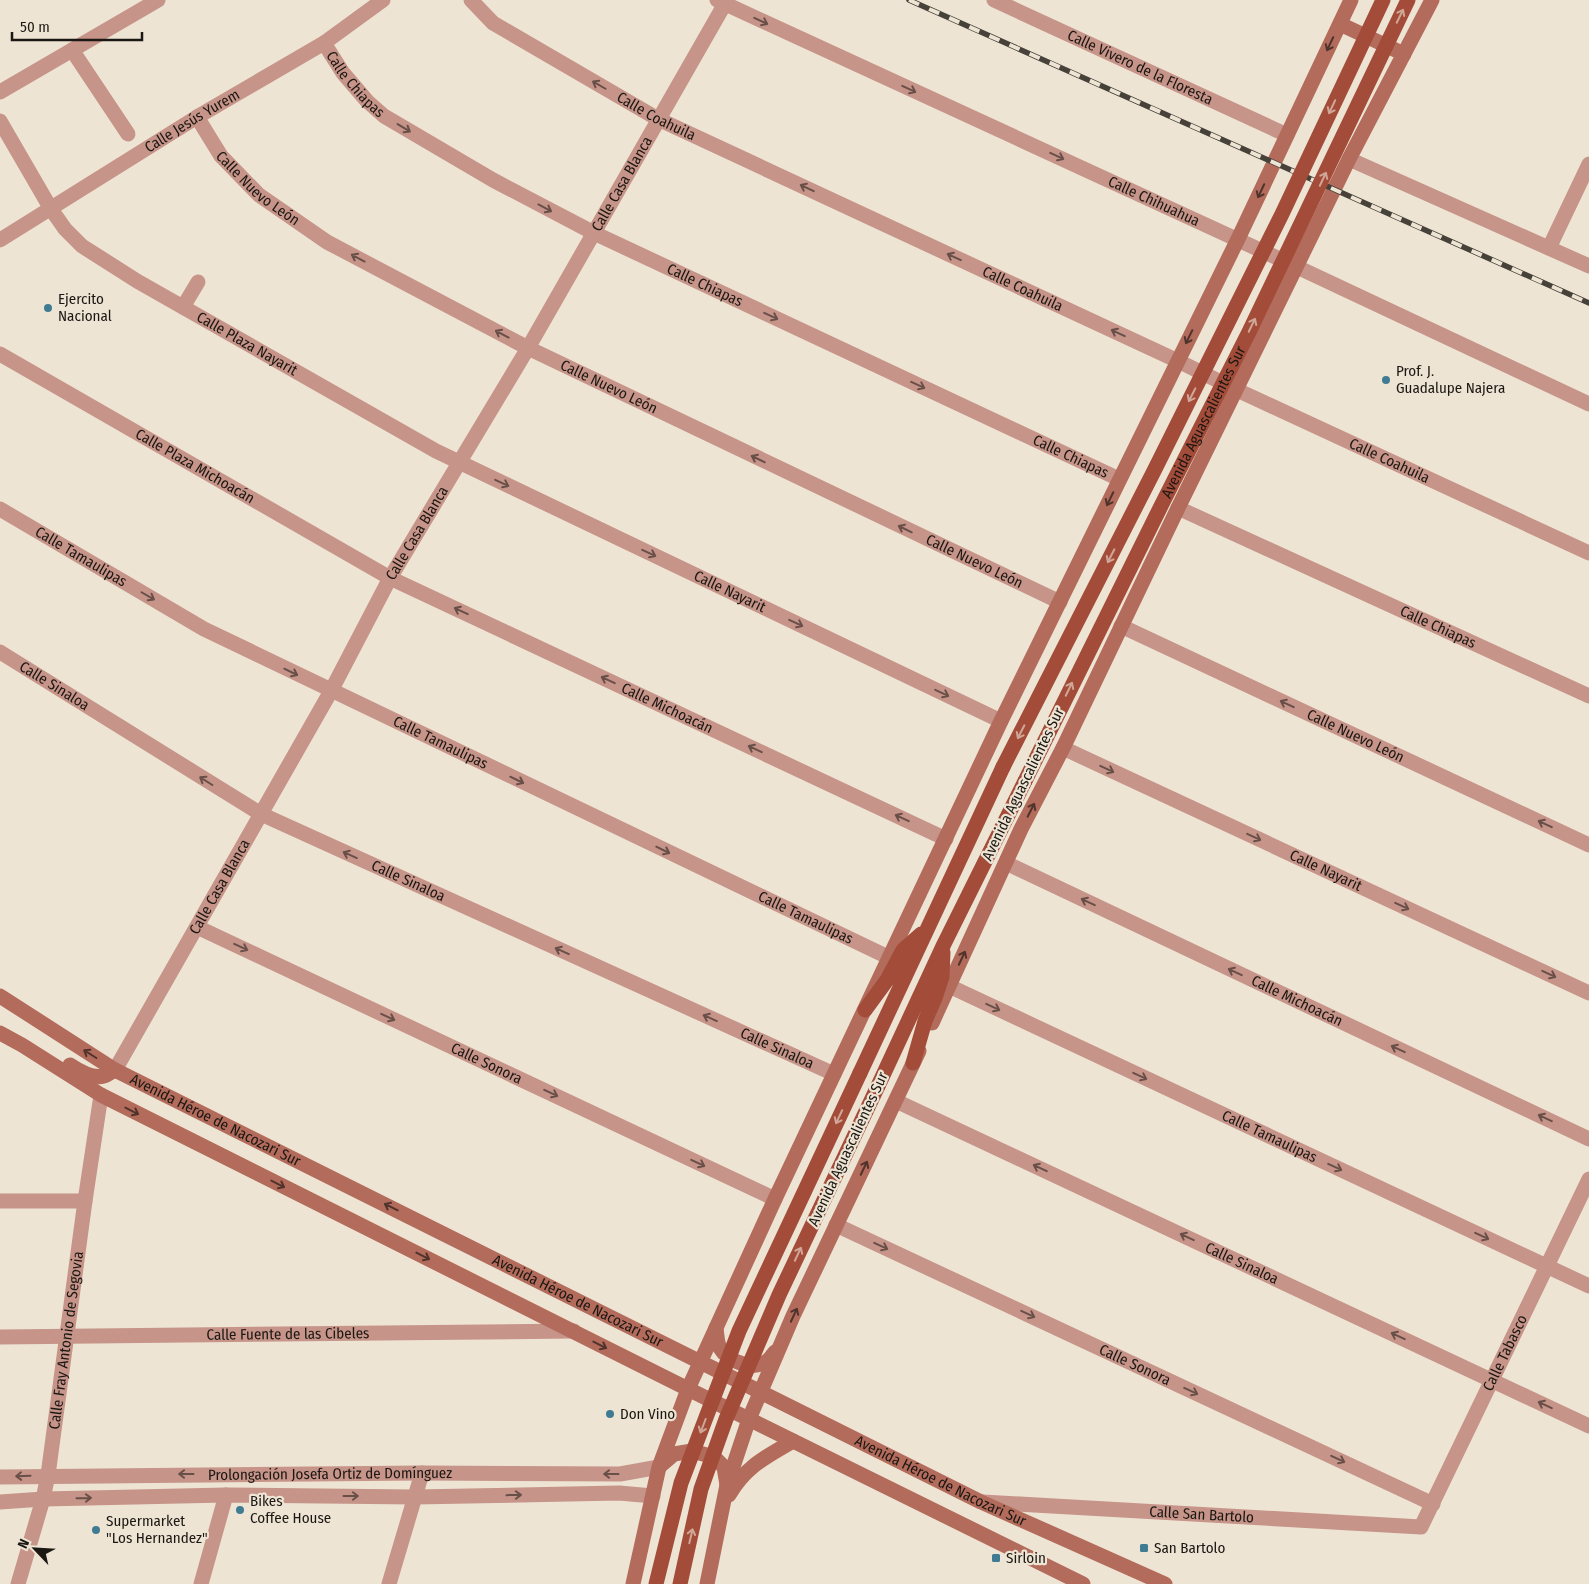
<svg xmlns="http://www.w3.org/2000/svg" width="1589" height="1584" font-family="'Fira Sans Condensed',sans-serif">
<style>
.lines{fill:none;stroke-linecap:round;stroke-linejoin:round}
.street{stroke:#c69489;stroke-width:15}
.secondary{stroke:#b36b5c;stroke-width:15}
.primary{stroke:#a44c3a;stroke-width:15}
.rail-casing{stroke:#464139;stroke-width:5.5}
.rail{stroke:#eee4d4;stroke-width:4;stroke-dasharray:11;stroke-linecap:butt}
.primary-bridge{stroke:#a44c3a;stroke-width:15}
.oneway{stroke:#d0a796}
.oneway2{stroke:#684f48}
.oneway3{stroke:#50342c}
.poi-dot{fill:#3f7b92;stroke:#eee4d4;stroke-width:2}
.labels{text-anchor:middle;stroke-width:4.5;stroke-linejoin:round;paint-order:stroke}
.street-label{font-size:15px;fill:#1b1712;stroke:#eee4d4}
.poi-label{font-size:15px;fill:#1b1712;stroke:#eee4d4;text-anchor:start}
</style>
<rect width="100%" height="100%" fill="#eee4d4"/>
<g class="lines">
<g class="street">
<path id="s1" d="M471,0L493,23L658,119L1178,361L1237,390L1589,553"/>
<path id="s2" d="M717,0L1297,267L1589,404"/>
<path id="s3" d="M994,0L1287,135"/>
<path id="s4" d="M324,43L343,73L367,101L384,116L493,180L594,233L1119,479"/>
<path d="M72,50L128,134"/>
<path d="M0,92L158,0"/>
<path id="s5" d="M197,117L221,156L259,195L327,242L528,348L1060,602"/>
<path id="s6" d="M0,121L51,209L65,229L82,246L137,281L436,451L1001,721"/>
<path d="M1349,159L1589,266"/>
<path id="s7" d="M0,240L197,117L324,43L383,0"/>
<path d="M1549,248L1589,164"/>
<path d="M183,307L198,282"/>
<path id="s8" d="M0,354L390,578L946,839"/>
<path id="s9" d="M1178,508L1589,696"/>
<path id="s10" d="M0,509L204,629L890,958"/>
<path id="s11" d="M1121,626L1589,845"/>
<path id="s12" d="M0,652L261,814L834,1074"/>
<path id="s13" d="M1063,748L1589,993"/>
<path id="s14" d="M1006,863L1589,1139"/>
<path id="s15" d="M197,927L775,1199"/>
<path id="s16" d="M949,986L1589,1286"/>
<path id="s17" d="M115,1070L331,691L390,578L528,348L727,0"/>
<path id="s18" d="M896,1101L1589,1426"/>
<path d="M0,1201H85"/>
<path id="s19" d="M836,1225L1433,1504"/>
<path id="s20" d="M0,1337L574,1331"/>
<path id="s21" d="M0,1477L422,1473L620,1474L659,1467"/>
<path d="M0,1502L43,1499L226,1495L415,1497L619,1493L653,1496"/>
<path id="s22" d="M983,1502L1421,1527L1589,1179"/>
<path id="s23" d="M18,1584L43,1499L48,1475L85,1201L101,1095"/>
<path d="M201,1584L226,1495"/>
<path d="M389,1584L422,1473"/>
</g>
<g class="secondary">
<path d="M1340,24L1404,54"/>
<path id="s24" d="M0,996L115,1070L981,1502L1165,1584"/>
<path d="M932,1023L1021,829L1063,748L1178,508L1349,159L1432,0"/>
<path d="M0,1033L22,1045L101,1095L688,1389L1083,1584"/>
<path d="M70,1065C79,1071 92,1079 104,1076C108,1075 112,1071 115,1070"/>
<path d="M716,1328C717,1335 717,1343 720,1348C728,1362 754,1371 767,1361C770,1359 773,1354 775,1352"/>
<path d="M660,1466L674,1454L692,1451L714,1457L724,1467L727,1485"/>
<path d="M729,1495C746,1466 766,1457 793,1441"/>
<path d="M633,1584L659,1467L688,1389L775,1199L1001,721L1238,239L1351,0"/>
<path d="M707,1584L727,1485L749,1419L793,1316L919,1051"/>
</g>
<path class="primary" d="M865,1010L887,980L903,950L921,934
M913,1063L925,1021L935,998L942,977L943,952
M860,1073L1003,767
M878,1086L944,944L1025,781"/>
<g class="rail-casing">
<path id="rail" d="M909,0L1589,303"/>
</g>
<use href="#rail" class="rail"/>
<g class="primary-bridge">
<path d="M1003,767L1154,471L1282,214L1383,0"/>
<path id="s25" d="M1025,781L1162,504L1249,332L1408,0"/>
<path d="M656,1584L681,1483L739,1331L860,1073"/>
<path d="M680,1584L701,1489L726,1419L779,1295L878,1086"/>
</g>
</g>
<defs><path id="oneway-shaft" d="M-6 0H5M1.5-3L5.5 0L1.5 3" fill="none" stroke-width="1.6" stroke-linecap="round" stroke-linejoin="round" transform="scale(1.25)"/></defs>
<g class="oneway">
<use href="#oneway-shaft" transform="translate(1400 16) rotate(-64)"/>
<use href="#oneway-shaft" transform="translate(1332 107) rotate(115)"/>
<use href="#oneway-shaft" transform="translate(1323 179) rotate(-65)"/>
<use href="#oneway-shaft" transform="translate(1252 325) rotate(-64)"/>
<use href="#oneway-shaft" transform="translate(1192 395) rotate(117)"/>
<use href="#oneway-shaft" transform="translate(1111 556) rotate(117)"/>
<use href="#oneway-shaft" transform="translate(1069 689) rotate(-64)"/>
<use href="#oneway-shaft" transform="translate(1021 732) rotate(117)"/>
<use href="#oneway-shaft" transform="translate(839 1117) rotate(115)"/>
<use href="#oneway-shaft" transform="translate(798 1254) rotate(-65)"/>
<use href="#oneway-shaft" transform="translate(703 1426) rotate(111)"/>
<use href="#oneway-shaft" transform="translate(691 1536) rotate(-77)"/>
</g>
<g class="oneway2">
<use href="#oneway-shaft" transform="translate(761 21) rotate(25)"/>
<use href="#oneway-shaft" transform="translate(599 85) rotate(-150)"/>
<use href="#oneway-shaft" transform="translate(909 89) rotate(25)"/>
<use href="#oneway-shaft" transform="translate(404 128) rotate(31)"/>
<use href="#oneway-shaft" transform="translate(1057 156) rotate(25)"/>
<use href="#oneway-shaft" transform="translate(807 188) rotate(-155)"/>
<use href="#oneway-shaft" transform="translate(545 208) rotate(28)"/>
<use href="#oneway-shaft" transform="translate(954 257) rotate(-155)"/>
<use href="#oneway-shaft" transform="translate(358 258) rotate(-152)"/>
<use href="#oneway-shaft" transform="translate(771 316) rotate(25)"/>
<use href="#oneway-shaft" transform="translate(1118 333) rotate(-155)"/>
<use href="#oneway-shaft" transform="translate(502 334) rotate(-152)"/>
<use href="#oneway-shaft" transform="translate(918 385) rotate(25)"/>
<use href="#oneway-shaft" transform="translate(758 459) rotate(-154)"/>
<use href="#oneway-shaft" transform="translate(502 483) rotate(25)"/>
<use href="#oneway-shaft" transform="translate(905 529) rotate(-154)"/>
<use href="#oneway-shaft" transform="translate(649 553) rotate(25)"/>
<use href="#oneway-shaft" transform="translate(148 596) rotate(30)"/>
<use href="#oneway-shaft" transform="translate(461 611) rotate(-155)"/>
<use href="#oneway-shaft" transform="translate(796 623) rotate(25)"/>
<use href="#oneway-shaft" transform="translate(291 672) rotate(26)"/>
<use href="#oneway-shaft" transform="translate(608 680) rotate(-155)"/>
<use href="#oneway-shaft" transform="translate(942 693) rotate(25)"/>
<use href="#oneway-shaft" transform="translate(1287 704) rotate(-155)"/>
<use href="#oneway-shaft" transform="translate(755 749) rotate(-155)"/>
<use href="#oneway-shaft" transform="translate(1107 769) rotate(25)"/>
<use href="#oneway-shaft" transform="translate(517 780) rotate(26)"/>
<use href="#oneway-shaft" transform="translate(206 781) rotate(-148)"/>
<use href="#oneway-shaft" transform="translate(902 818) rotate(-155)"/>
<use href="#oneway-shaft" transform="translate(1545 824) rotate(-155)"/>
<use href="#oneway-shaft" transform="translate(1254 837) rotate(25)"/>
<use href="#oneway-shaft" transform="translate(663 850) rotate(26)"/>
<use href="#oneway-shaft" transform="translate(350 855) rotate(-156)"/>
<use href="#oneway-shaft" transform="translate(1088 902) rotate(-155)"/>
<use href="#oneway-shaft" transform="translate(1402 906) rotate(25)"/>
<use href="#oneway-shaft" transform="translate(241 947) rotate(25)"/>
<use href="#oneway-shaft" transform="translate(562 951) rotate(-156)"/>
<use href="#oneway-shaft" transform="translate(1235 972) rotate(-155)"/>
<use href="#oneway-shaft" transform="translate(1549 974) rotate(25)"/>
<use href="#oneway-shaft" transform="translate(993 1007) rotate(25)"/>
<use href="#oneway-shaft" transform="translate(388 1017) rotate(25)"/>
<use href="#oneway-shaft" transform="translate(710 1018) rotate(-156)"/>
<use href="#oneway-shaft" transform="translate(1398 1049) rotate(-155)"/>
<use href="#oneway-shaft" transform="translate(1140 1076) rotate(25)"/>
<use href="#oneway-shaft" transform="translate(551 1093) rotate(25)"/>
<use href="#oneway-shaft" transform="translate(1545 1118) rotate(-155)"/>
<use href="#oneway-shaft" transform="translate(698 1163) rotate(25)"/>
<use href="#oneway-shaft" transform="translate(1335 1167) rotate(25)"/>
<use href="#oneway-shaft" transform="translate(1040 1168) rotate(-155)"/>
<use href="#oneway-shaft" transform="translate(1482 1236) rotate(25)"/>
<use href="#oneway-shaft" transform="translate(1187 1237) rotate(-155)"/>
<use href="#oneway-shaft" transform="translate(881 1246) rotate(25)"/>
<use href="#oneway-shaft" transform="translate(1028 1314) rotate(25)"/>
<use href="#oneway-shaft" transform="translate(1398 1336) rotate(-155)"/>
<use href="#oneway-shaft" transform="translate(1191 1391) rotate(25)"/>
<use href="#oneway-shaft" transform="translate(1545 1405) rotate(-155)"/>
<use href="#oneway-shaft" transform="translate(1338 1459) rotate(25)"/>
<use href="#oneway-shaft" transform="translate(186 1474) rotate(180)"/>
<use href="#oneway-shaft" transform="translate(611 1474) rotate(-180)"/>
<use href="#oneway-shaft" transform="translate(23 1476) rotate(178)"/>
<use href="#oneway-shaft" transform="translate(514 1495) rotate(-1)"/>
<use href="#oneway-shaft" transform="translate(351 1496)"/>
<use href="#oneway-shaft" transform="translate(84 1498) rotate(-1)"/>
</g>
<g class="oneway3">
<use href="#oneway-shaft" transform="translate(1330 44) rotate(115)"/>
<use href="#oneway-shaft" transform="translate(1261 191) rotate(115)"/>
<use href="#oneway-shaft" transform="translate(1189 337) rotate(116)"/>
<use href="#oneway-shaft" transform="translate(1110 499) rotate(116)"/>
<use href="#oneway-shaft" transform="translate(1031 810) rotate(-63)"/>
<use href="#oneway-shaft" transform="translate(962 958) rotate(-65)"/>
<use href="#oneway-shaft" transform="translate(90 1054) rotate(-148)"/>
<use href="#oneway-shaft" transform="translate(132 1111) rotate(27)"/>
<use href="#oneway-shaft" transform="translate(864 1168) rotate(-64)"/>
<use href="#oneway-shaft" transform="translate(278 1184) rotate(27)"/>
<use href="#oneway-shaft" transform="translate(391 1207) rotate(-153)"/>
<use href="#oneway-shaft" transform="translate(423 1256) rotate(27)"/>
<use href="#oneway-shaft" transform="translate(794 1315) rotate(-65)"/>
<use href="#oneway-shaft" transform="translate(600 1345) rotate(27)"/>
</g>
<g class="poi-dot">
<circle cx="48" cy="308" r="5"/>
<circle cx="1386" cy="380" r="5"/>
<circle cx="610" cy="1414" r="5"/>
<circle cx="240" cy="1510" r="5"/>
<circle cx="96" cy="1530" r="5"/>
<rect x="1139" y="1543" width="10" height="10" rx="2.5"/>
<rect x="991" y="1553" width="10" height="10" rx="2.5"/>
</g>
<g class="labels">
<g class="street-label">
<text dy="5" stroke="none"><textPath href="#s3" startOffset="161">Calle Vivero de la Floresta</textPath></text>
<text dy="5" stroke="none"><textPath href="#s4" startOffset="52">Calle Chiapas</textPath></text>
<text dy="5" stroke="none"><textPath href="#s1" startOffset="220">Calle Coahuila</textPath></text>
<text dy="5" stroke="none"><textPath href="#s7" startOffset="226">Calle Jesús Yurem</textPath></text>
<text dy="5" stroke="none"><textPath href="#s17" startOffset="1021">Calle Casa Blanca</textPath></text>
<text dy="5" stroke="none"><textPath href="#s5" startOffset="95">Calle Nuevo León</textPath></text>
<text dy="5" stroke="none"><textPath href="#s2" startOffset="481">Calle Chihuahua</textPath></text>
<text dy="5" stroke="none"><textPath href="#s4" startOffset="458">Calle Chiapas</textPath></text>
<text dy="5" stroke="none"><textPath href="#s1" startOffset="625">Calle Coahuila</textPath></text>
<text dy="5" stroke="none"><textPath href="#s6" startOffset="342">Calle Plaza Nayarit</textPath></text>
<text dy="5" stroke="none"><textPath href="#s5" startOffset="500">Calle Nuevo León</textPath></text>
<text dy="5" stroke="none"><textPath href="#s25" startOffset="401">Avenida Aguascalientes Sur</textPath></text>
<text dy="5" stroke="none"><textPath href="#s4" startOffset="862">Calle Chiapas</textPath></text>
<text dy="5" stroke="none"><textPath href="#s1" startOffset="1030">Calle Coahuila</textPath></text>
<text dy="5" stroke="none"><textPath href="#s8" startOffset="225">Calle Plaza Michoacán</textPath></text>
<text dy="5" stroke="none"><textPath href="#s17" startOffset="616">Calle Casa Blanca</textPath></text>
<text dy="5" stroke="none"><textPath href="#s10" startOffset="94">Calle Tamaulipas</textPath></text>
<text dy="5" stroke="none"><textPath href="#s5" startOffset="905">Calle Nuevo León</textPath></text>
<text dy="5" stroke="none"><textPath href="#s6" startOffset="885">Calle Nayarit</textPath></text>
<text dy="5" stroke="none"><textPath href="#s9" startOffset="286">Calle Chiapas</textPath></text>
<text dy="5" stroke="none"><textPath href="#s12" startOffset="64">Calle Sinaloa</textPath></text>
<text dy="5" stroke="none"><textPath href="#s8" startOffset="756">Calle Michoacán</textPath></text>
<text dy="5" stroke="none"><textPath href="#s11" startOffset="259">Calle Nuevo León</textPath></text>
<text dy="5" stroke="none"><textPath href="#s10" startOffset="499">Calle Tamaulipas</textPath></text>
<text transform="translate(1023 784) rotate(-64)" y="5">Avenida Aguascalientes Sur</text>
<text dy="5" stroke="none"><textPath href="#s13" startOffset="290">Calle Nayarit</textPath></text>
<text dy="5" stroke="none"><textPath href="#s12" startOffset="469">Calle Sinaloa</textPath></text>
<text dy="5" stroke="none"><textPath href="#s17" startOffset="211">Calle Casa Blanca</textPath></text>
<text dy="5" stroke="none"><textPath href="#s10" startOffset="904">Calle Tamaulipas</textPath></text>
<text dy="5" stroke="none"><textPath href="#s14" startOffset="322">Calle Michoacán</textPath></text>
<text dy="5" stroke="none"><textPath href="#s12" startOffset="874">Calle Sinaloa</textPath></text>
<text dy="5" stroke="none"><textPath href="#s15" startOffset="320">Calle Sonora</textPath></text>
<text dy="5" stroke="none"><textPath href="#s24" startOffset="249">Avenida Héroe de Nacozari Sur</textPath></text>
<text dy="5" stroke="none"><textPath href="#s16" startOffset="354">Calle Tamaulipas</textPath></text>
<text transform="translate(848 1149) rotate(-65)" y="5">Avenida Aguascalientes Sur</text>
<text dy="5" stroke="none"><textPath href="#s18" startOffset="382">Calle Sinaloa</textPath></text>
<text dy="5" stroke="none"><textPath href="#s24" startOffset="654">Avenida Héroe de Nacozari Sur</textPath></text>
<text dy="5" stroke="none"><textPath href="#s20" startOffset="288">Calle Fuente de las Cibeles</textPath></text>
<text dy="5" stroke="none"><textPath href="#s23" startOffset="249">Calle Fray Antonio de Segovia</textPath></text>
<text dy="5" stroke="none"><textPath href="#s22" startOffset="632">Calle Tabasco</textPath></text>
<text dy="5" stroke="none"><textPath href="#s19" startOffset="330">Calle Sonora</textPath></text>
<text dy="5" stroke="none"><textPath href="#s21" startOffset="330">Prolongación Josefa Ortiz de Domínguez</textPath></text>
<text dy="5" stroke="none"><textPath href="#s24" startOffset="1059">Avenida Héroe de Nacozari Sur</textPath></text>
<text dy="5" stroke="none"><textPath href="#s22" startOffset="219">Calle San Bartolo</textPath></text>
</g>
<g class="poi-label">
<text x="58" y="304">Ejercito<tspan x="58" dy="17">Nacional</tspan></text>
<text x="1396" y="376">Prof. J.<tspan x="1396" dy="17">Guadalupe Najera</tspan></text>
<text x="620" y="1419">Don Vino</text>
<text x="250" y="1506">Bikes<tspan x="250" dy="17">Coffee House</tspan></text>
<text x="106" y="1526">Supermarket<tspan x="106" dy="17">"Los Hernandez"</tspan></text>
<text x="1154" y="1553">San Bartolo</text>
<text x="1006" y="1563">Sirloin</text>
</g>
</g>
<g transform="translate(35 1549) rotate(295)" stroke="#eee4d4" stroke-width="4" paint-order="stroke">
<path d="M0-4L9 19L0 12L-9 19Z" fill="#1b1712"/>
<text y="-8" font-size="14" font-weight="bold" text-anchor="middle" fill="#1b1712">N</text>
</g>
<path d="M12 32v8h130v-8" fill="none" stroke="#1b1712" stroke-width="2.5"/>
<text x="20" y="32" font-size="15" fill="#1b1712" stroke="#eee4d4" stroke-width="4" paint-order="stroke">50 m</text>
</svg>
